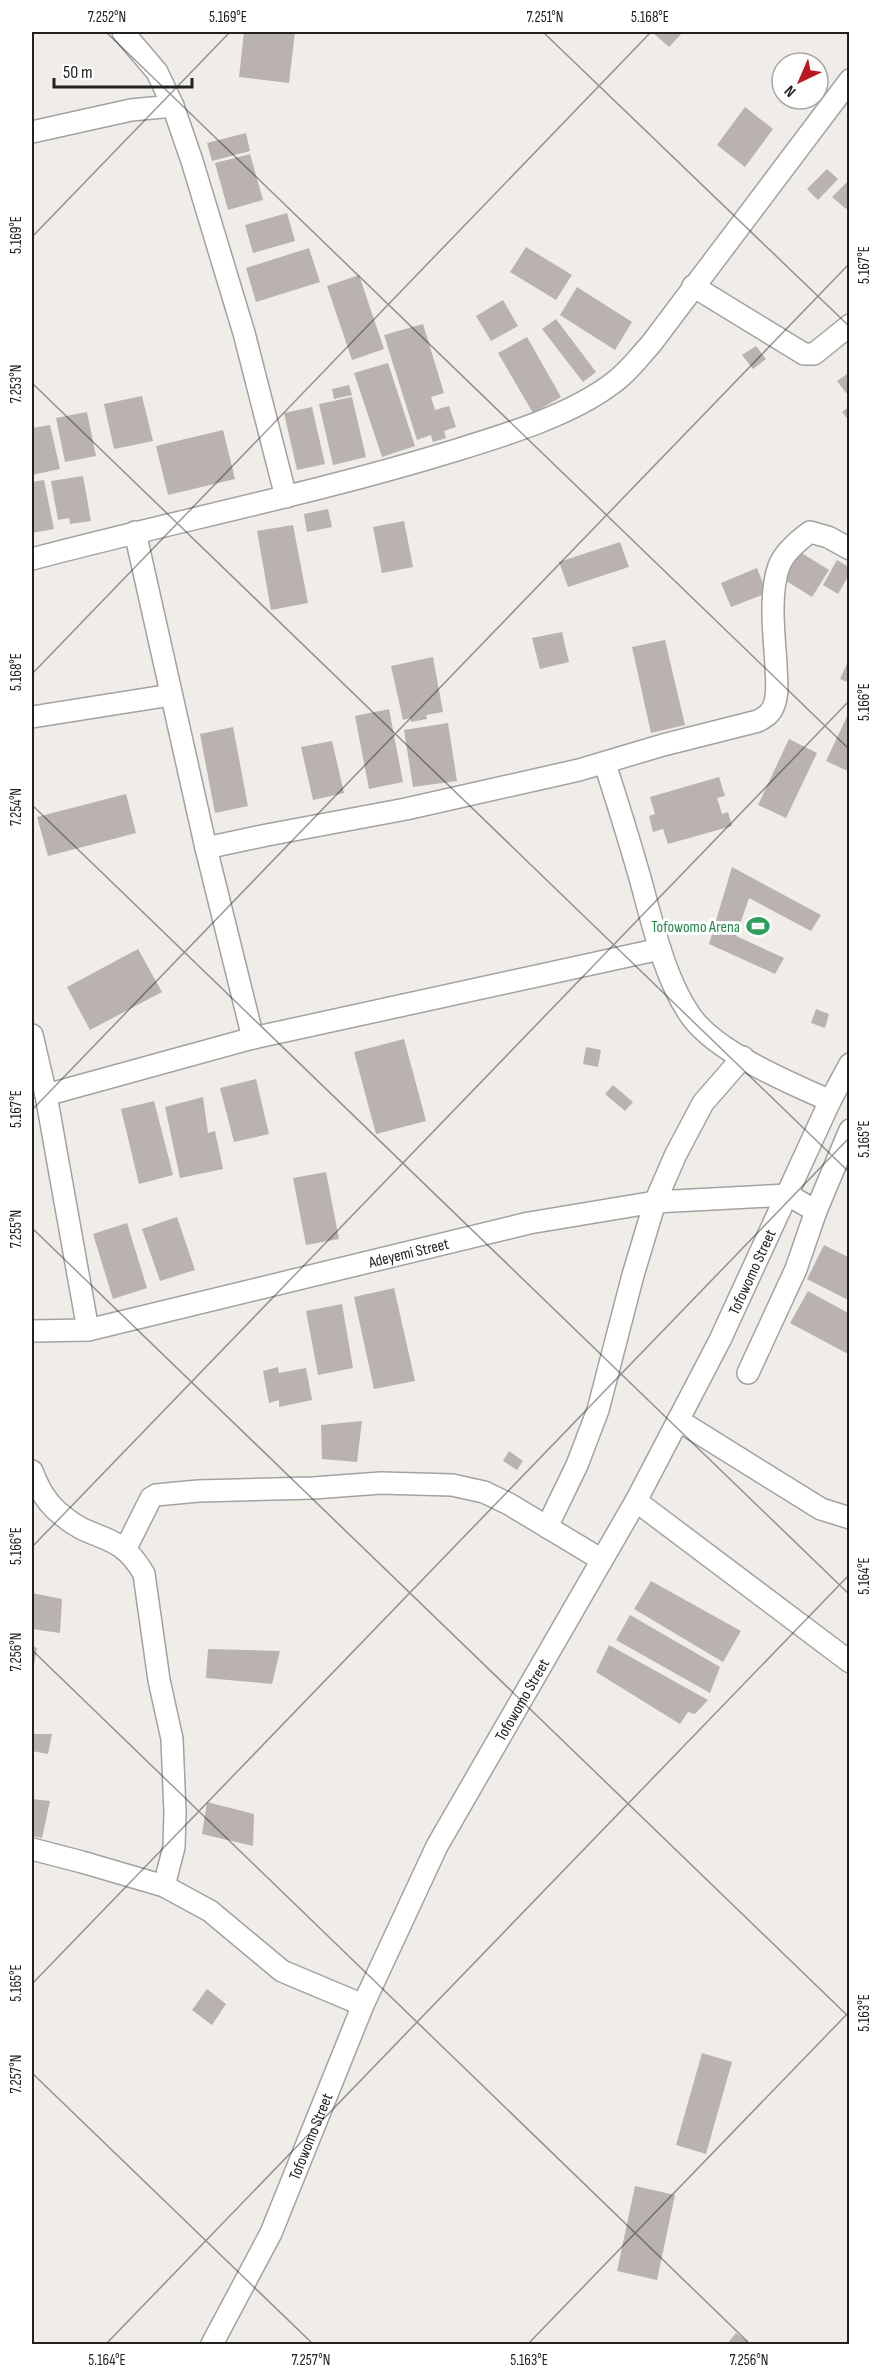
<svg xmlns="http://www.w3.org/2000/svg" width="881" height="2376" font-family="'Sofia Sans Condensed',sans-serif">
<style>
.building{fill:#b9b2ae}
.lines{fill:none;stroke-linecap:round;stroke-linejoin:round}
.minor-casing{stroke:#a2a2a2;stroke-width:24}
.minor{stroke:#fff;stroke-width:21}
.ticks{fill:none;stroke:#212121;stroke-width:1.5;stroke-opacity:0.45}
.labels{text-anchor:middle;stroke-width:6;stroke-linejoin:round;paint-order:stroke}
.leisure-label{font-size:16px;fill:#27864d;stroke:#fff;text-anchor:end}
.street-label{font-size:16px;fill:#212121;stroke:#fff}
.neatline{fill:none;stroke:#212121;stroke-width:2}
.ticks-label{font-size:15px;text-anchor:middle;fill:#212121}
</style>
<rect width="100%" height="100%" fill="#f0ede8"/>
<path class="building" d="M244,32H295L289,83L239,77Z
M652,32H683L669,47Z
M745,107L773,129L745,167L717,145Z
M246,133L250,151L212,161L207,143Z
M250,154L263,200L228,210L215,163Z
M827,169L838,179L818,200L807,189Z
M850,179V205L846,209L832,197Z
M287,213L295,241L253,253L245,225Z
M526,247L572,275L556,300L510,272Z
M309,248L320,282L256,302L246,268Z
M359,275L384,349L352,360L327,286Z
M577,287L632,322L615,350L560,315Z
M503,300L518,326L491,341L476,316Z
M556,319L596,372L583,382L542,329Z
M423,324L444,393L431,397L435,410L449,406L456,427L444,431L446,438L433,442L431,435L417,440L384,335Z
M527,337L561,397L533,413L498,353Z
M756,346L766,359L753,369L742,355Z
M388,363L415,446L382,457L354,373Z
M850,372V398L837,381Z
M349,385L352,395L334,399L332,389Z
M142,396L153,441L114,449L104,404Z
M352,397L366,457L333,465L319,404Z
M850,406V422L842,412Z
M312,407L325,464L297,470L284,413Z
M87,412L96,456L65,462L56,418Z
M50,425L60,469L32,475V428Z
M223,430L235,479L168,495L156,446Z
M83,476L91,521L70,524L69,518L58,520L51,481Z
M44,480L54,529L32,533V482Z
M328,509L332,527L307,532L304,514Z
M404,521L413,567L382,573L373,527Z
M293,525L308,603L271,610L257,531Z
M620,542L629,567L568,587L559,562Z
M800,552L829,570L812,597L783,579Z
M837,560L850,568V573L838,594L823,585Z
M757,568L767,593L731,607L721,583Z
M562,632L569,662L540,669L532,638Z
M665,640L685,725L651,733L632,647Z
M433,657L443,712L426,715L427,719L411,722L410,718L403,720L391,666Z
M850,657V683L840,679Z
M389,709L403,782L369,789L355,716Z
M850,710V772L826,761Z
M448,723L457,781L413,787L404,730Z
M233,727L248,806L215,813L200,734Z
M789,739L817,753L786,818L758,805Z
M332,741L344,793L313,800L301,747Z
M719,777L725,796L717,798L722,814L728,812L732,826L668,844L663,829L653,832L649,816L655,814L650,797Z
M126,794L136,833L48,856L37,817Z
M732,867L821,915L811,931L749,898L736,936L784,958L775,974L709,944Z
M138,949L162,992L90,1030L67,987Z
M816,1009L829,1014L825,1028L811,1023Z
M404,1039L426,1121L376,1134L354,1052Z
M586,1047L601,1050L598,1067L583,1064Z
M256,1079L269,1134L234,1142L220,1088Z
M613,1085L633,1102L625,1111L605,1094Z
M203,1097L208,1133L215,1131L223,1169L180,1178L165,1107Z
M154,1101L173,1175L139,1184L121,1109Z
M326,1172L339,1239L306,1245L293,1178Z
M177,1217L195,1270L160,1281L142,1229Z
M127,1223L147,1288L113,1299L93,1234Z
M824,1245L850,1258V1301L807,1279Z
M394,1288L415,1381L374,1389L354,1297Z
M808,1291L850,1314V1355L790,1323Z
M342,1304L353,1368L318,1375L306,1311Z
M278,1367L279,1373L306,1368L312,1400L279,1407V1400L269,1403L263,1371Z
M362,1421L357,1462L322,1459L321,1425Z
M509,1451L523,1461L517,1470L503,1461Z
M651,1581L741,1631L723,1662L634,1609Z
M32,1593L62,1599L60,1633L32,1629Z
M630,1615L720,1667L710,1693L616,1640Z
M609,1645L708,1700L695,1714L688,1712L680,1724L596,1672Z
M32,1646L37,1648L32,1676Z
M208,1649L280,1651L272,1684L206,1678Z
M32,1734H52L48,1754L32,1751Z
M32,1799L50,1801L42,1838L32,1836Z
M207,1802L254,1814L253,1846L202,1834Z
M207,1989L226,2004L212,2025L192,2010Z
M702,2053L732,2062L706,2154L676,2145Z
M635,2186L675,2195L657,2280L617,2271Z
M736,2333L751,2344H727Z"/>
<g class="lines">
<g class="minor-casing">
<g id="minor">
<path d="M123,32L157,72L173,106L192,161L244,333L286,497"/>
<path d="M32,132L131,110L173,106"/>
<path d="M693,286L804,354H814L850,325"/>
<path d="M135,532L206,848L253,1038"/>
<path d="M32,559C171,522 313,494 450,452C502,436 570,416 613,383C628,372 639,357 651,344L850,80"/>
<path d="M32,717L171,695"/>
<path d="M605,764C617,801 629,839 640,878C652,921 665,982 693,1019C720,1054 789,1082 830,1101"/>
<path d="M206,848L267,835L406,809L579,770L663,745L758,721C765,717 771,714 774,705C779,692 776,677 776,664C774,635 769,593 779,566C784,553 799,540 810,532L828,537L850,549"/>
<path d="M32,1035L46,1095L88,1330"/>
<path d="M46,1095L253,1038L660,949"/>
<path id="s1" d="M32,1331L88,1330L529,1223L655,1202L788,1195L816,1211"/>
<path d="M748,1373L796,1269L816,1211L850,1130"/>
<path d="M678,1420L821,1509L850,1518"/>
<path d="M32,1471C39,1489 47,1504 63,1516C94,1543 119,1530 144,1574L159,1680L172,1739L175,1812L174,1847L164,1886"/>
<path d="M636,1501L850,1662"/>
<path d="M547,1527L577,1465L598,1410L633,1275L655,1202L676,1154L703,1103L743,1057"/>
<path d="M125,1550L151,1498L156,1495L198,1491L313,1488L381,1483L452,1485L484,1492L509,1504L602,1560"/>
<path d="M32,1849L82,1862L164,1886L210,1911L282,1971L363,2005"/>
<path id="s2" d="M212,2344L271,2233L363,2005L437,1846L636,1501L720,1340L830,1101L850,1064"/>
</g>
</g>
<use href="#minor" class="minor"/>
</g>
<path class="ticks" d="M106,32L850,750M543,32L850,327M32,237L230,32M32,383L850,1173M32,674L651,32M32,805L850,1595M32,1110L850,263M32,1228L850,2018M32,1547L850,700M32,1650L750,2344M32,1984L850,1137M32,2073L313,2344M106,2344L850,1574M528,2344L850,2011"/>
<defs>
<g id="stadium-bare" transform="scale(1.8)"><path d="M0-5a6.5 5 0 1 0 0 10a6.5 5 0 1 0 0-10ZM-3.5-1.8h7v3.6h-7Z" fill="#2e9e5b" stroke="#fff" stroke-width="2.5" paint-order="stroke"/></g>
</defs>
<g fill-rule="evenodd">
<use href="#stadium-bare" x="758" y="926"/>
</g>
<g class="labels">
<g class="leisure-label">
<text x="740" y="932">Tofowomo Arena</text>
</g>
<g class="street-label">
<text dy="6" stroke="none"><textPath href="#s1" startOffset="386">Adeyemi Street</textPath></text>
<text dy="6" stroke="none"><textPath href="#s2" startOffset="1202">Tofowomo Street</textPath></text>
<text dy="6" stroke="none"><textPath href="#s2" startOffset="716">Tofowomo Street</textPath></text>
<text dy="6" stroke="none"><textPath href="#s2" startOffset="230">Tofowomo Street</textPath></text>
</g>
</g>
<rect width="881" height="2376" fill="none" stroke="#ffffff" stroke-width="66"/>
<g transform="translate(800 81) rotate(224)"><circle r="28" fill="#ffffff" stroke="#a6a6a6" stroke-width="1.5"/>
<path d="M0-4.5L10 22L0 15L-10 22Z" fill="#b91821"/>
<text y="-9" font-size="16" font-weight="bold" text-anchor="middle" fill="#212121">N</text>
</g>
<path d="M54 78v9h138v-9" fill="none" stroke="#212121" stroke-width="3"/>
<text x="63" y="78" font-size="18" fill="#212121" stroke="#ffffff" stroke-width="4.5" paint-order="stroke">50 m</text>
<rect x="33" y="33" width="815" height="2310" class="neatline"/>
<g class="ticks-label">
<text x="107" y="22">7.252°N</text>
<text x="228" y="22">5.169°E</text>
<text x="545" y="22">7.251°N</text>
<text x="650" y="22">5.168°E</text>
<text transform="translate(16 235) rotate(-90)" y="5">5.169°E</text>
<text transform="translate(864 265) rotate(-90)" y="5">5.167°E</text>
<text transform="translate(16 384) rotate(-90)" y="5">7.253°N</text>
<text transform="translate(16 672) rotate(-90)" y="5">5.168°E</text>
<text transform="translate(864 702) rotate(-90)" y="5">5.166°E</text>
<text transform="translate(16 807) rotate(-90)" y="5">7.254°N</text>
<text transform="translate(16 1109) rotate(-90)" y="5">5.167°E</text>
<text transform="translate(864 1139) rotate(-90)" y="5">5.165°E</text>
<text transform="translate(16 1229) rotate(-90)" y="5">7.255°N</text>
<text transform="translate(16 1546) rotate(-90)" y="5">5.166°E</text>
<text transform="translate(864 1576) rotate(-90)" y="5">5.164°E</text>
<text transform="translate(16 1652) rotate(-90)" y="5">7.256°N</text>
<text transform="translate(16 1983) rotate(-90)" y="5">5.165°E</text>
<text transform="translate(864 2013) rotate(-90)" y="5">5.163°E</text>
<text transform="translate(16 2074) rotate(-90)" y="5">7.257°N</text>
<text x="107" y="2365">5.164°E</text>
<text x="311" y="2365">7.257°N</text>
<text x="529" y="2365">5.163°E</text>
<text x="749" y="2365">7.256°N</text>
</g>
</svg>
